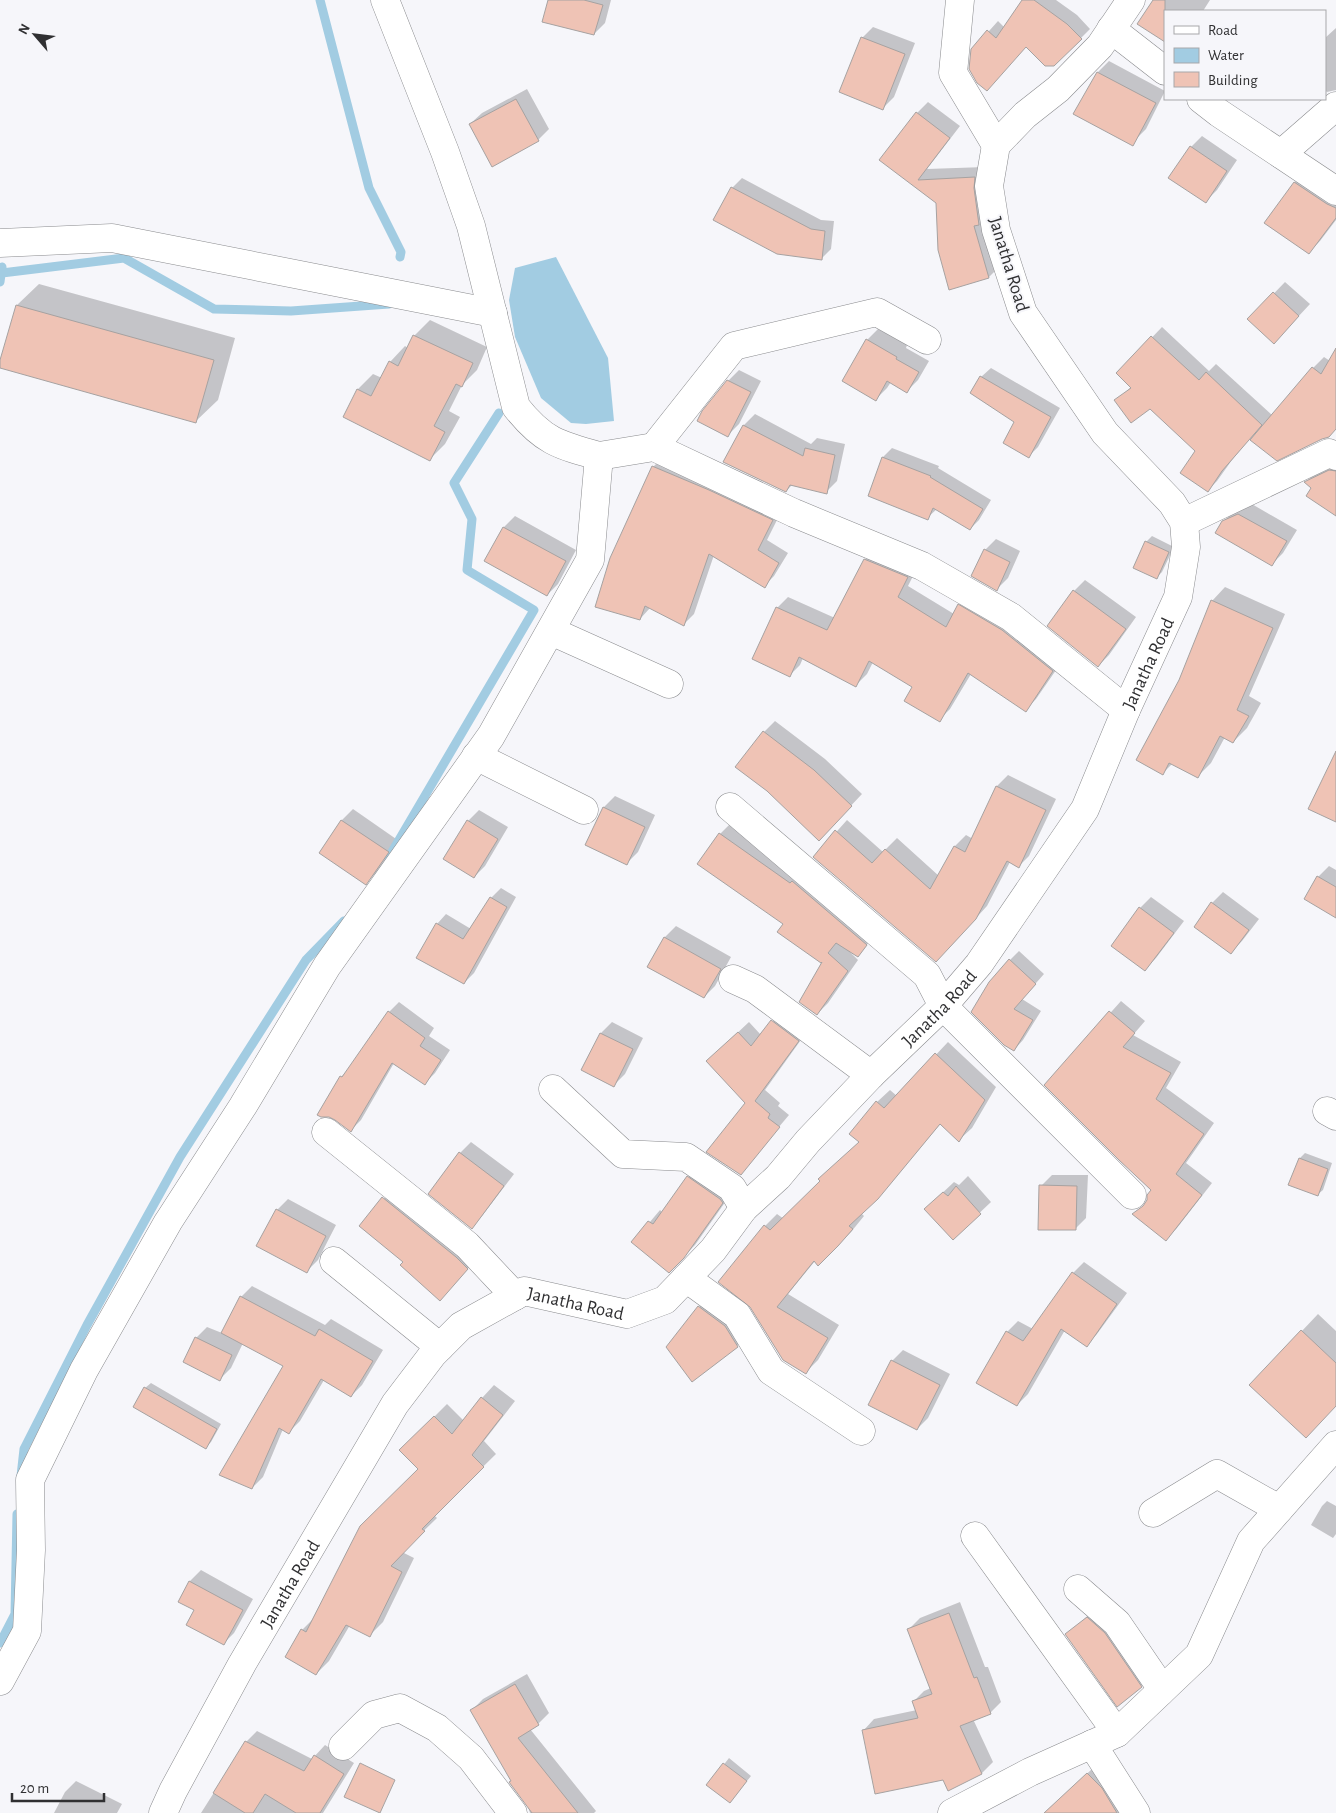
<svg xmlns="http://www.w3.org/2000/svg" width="1336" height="1813" font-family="'Alegreya Sans',sans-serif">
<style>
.water{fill:#a2cce2}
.shadow{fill:#0003}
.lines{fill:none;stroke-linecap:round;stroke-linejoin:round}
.stream{stroke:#a2cce2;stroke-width:9}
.building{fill:#efc3b5;stroke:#a6a2a1}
.minor-casing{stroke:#8a8b8e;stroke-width:29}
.minor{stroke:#fff;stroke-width:28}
.labels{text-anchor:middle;stroke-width:4;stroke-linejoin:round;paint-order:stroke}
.street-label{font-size:19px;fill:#303032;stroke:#f6f6fa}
</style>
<rect width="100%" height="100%" fill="#f6f6fa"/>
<path class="water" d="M556,257L608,358L614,421L586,424L571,423L541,398L515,337L509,300L515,268Z"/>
<path class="shadow" d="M549,0H611L605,23L594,34Z
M1023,0H1056L1077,15L1090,29L1054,65L1026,45L972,50L998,21L1004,27Z
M1154,0H1210L1203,11H1165Z
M873,27L915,43L894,97L883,108L862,38Z
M1336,28V90L1327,92L1325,90V38Z
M1109,61L1165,91L1146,129L1134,141L1098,72Z
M527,89L549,129L538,140L470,124L482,113Z
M928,102L960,126L927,169L985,167L1000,266L989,277L937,202L881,160L917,113Z
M1202,136L1237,160L1217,190L1206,201L1191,147Z
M1306,171L1336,192V220L1320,241L1309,252L1266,223L1295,182Z
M742,178L821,220L834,221L831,249L821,259L715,220L732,188Z
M1285,282L1310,304L1284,332L1249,319Z
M39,284L235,338L218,400L196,421L0,367L17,305Z
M430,320L487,347L477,370L462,385L449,411L460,417L445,444L430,459L344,416L358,389L373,374L382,378L390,362L405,346L408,348L414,336Z
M1162,327L1209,371L1216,364L1272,415L1313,368L1324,357L1330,361L1336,350V429L1322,438L1277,459L1250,438L1232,460L1217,481L1207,491L1196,451L1150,408L1116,401L1132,386L1118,373Z
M878,329L907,345L906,348L929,361L918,380L907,391L891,382L887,388L876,399L867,340Z
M991,368L1060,408L1038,447L1029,456L1016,422L981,377Z
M739,370L761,381L739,424L728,435V381Z
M755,414L811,444L817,438L845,444L837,481L826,492L792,485L786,491L725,462L744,425Z
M892,448L939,466L938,468L991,500L979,520L970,529L937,509L927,518L869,495L883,457Z
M663,457L782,510L767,540L788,553L774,576L764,586L714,555L694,614L684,624L650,608L640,619L653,467Z
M1336,462V515L1313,487L1306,482L1317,471Z
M1250,503L1297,530L1283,553L1272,564L1223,522L1234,511Z
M515,516L576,550L558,584L547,595L486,561L504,527Z
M1152,536L1174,547L1162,572L1157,577L1134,567L1146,542Z
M996,539L1020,551L1008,578L997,589L985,550Z
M876,549L918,566L908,586L954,614L959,605L970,594L1063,660L1036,699L1025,710L971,674L950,709L939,720L914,687L873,662L867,674L856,685L803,658L800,665L789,676L777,608L788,597L835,618L865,560Z
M1085,580L1136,617L1109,655L1098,666L1074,591Z
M1225,587L1285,614L1249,696L1261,703L1247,728L1233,742L1225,737L1211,763L1198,776L1173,763L1163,773L1180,680L1212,601Z
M775,721L825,759L862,794L830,828L764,732Z
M1008,775L1056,799L1029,856L1018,867L1010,862L987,906L947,950L814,857L847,820L883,852L897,838L939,876L955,846L966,835L973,839L997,786Z
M615,796L655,815L638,852L627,863L586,844L604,807Z
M353,809L399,841L377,872L366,883L321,852L342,820Z
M479,810L508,827L485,866L474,877L468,821Z
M731,823L877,933L858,955L850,952L858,960L828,1003L817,1014L825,958L785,924L699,863L720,834Z
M1329,866L1336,870V917L1318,877Z
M501,888L516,897L474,973L464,983L437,924L446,914L471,929L491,898Z
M1223,892L1259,919L1242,941L1231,952L1212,903Z
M1151,897L1184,921L1156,958L1145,969L1112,945L1140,908Z
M676,926L731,957L715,986L704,997L648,966L665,937Z
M1019,951L1044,974L1022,999L1041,1011L1023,1040L1014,1050L1010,960Z
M1121,1001L1145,1021L1133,1035L1181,1062L1166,1088L1214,1123L1186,1163L1212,1183L1177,1228L1166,1239L1134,1214L1148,1201L1153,1189L1046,1085Z
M399,1002L434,1028L429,1036L450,1050L435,1073L425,1083L394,1063L361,1120L351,1130L341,1077L350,1068L389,1012Z
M783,1011L808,1030L765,1090L780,1103L778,1106L789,1115L740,1173L747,1103L718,1051L749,1022L761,1035Z
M612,1022L643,1038L625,1074L614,1085L601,1033Z
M948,1042L996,1087L972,1128L959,1140L941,1123L890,1184L861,1213L864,1216L851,1232L818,1264L815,1261L788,1294L839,1325L818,1360L806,1372L783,1359L765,1226L777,1214L784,1219L860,1141L851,1134L877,1102L890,1090L897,1096Z
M471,1142L514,1174L482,1216L472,1227L460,1153Z
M1305,1153L1332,1163L1323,1190L1317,1195L1290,1185L1300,1158Z
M699,1166L733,1191L695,1245L669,1271L633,1242L660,1210L663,1213L688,1177Z
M1052,1175H1088L1086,1218L1075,1229L1041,1186Z
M968,1176L991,1202L953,1238L937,1198L954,1182L959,1185Z
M394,1187L478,1257L451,1288L405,1261L360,1226Z
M288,1199L336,1225L318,1260L307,1271L277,1210Z
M1084,1262L1127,1293L1097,1334L1086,1345L1065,1330L1028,1394L1017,1405L1007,1332L1018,1321L1033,1329L1073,1273Z
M252,1286L325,1325L331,1319L383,1350L362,1385L351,1396L324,1380L300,1421L289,1432L283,1429L263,1477L252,1488L285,1366L243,1343L231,1368L220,1379L185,1362L196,1338L207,1327L222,1333L241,1297Z
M710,1296L748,1335L737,1346L699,1307Z
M1318,1314L1336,1331V1405L1251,1385Z
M903,1350L950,1374L928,1418L917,1429L892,1361Z
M151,1383L221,1424L211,1442L206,1447L145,1388Z
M494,1385L515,1401L484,1441L496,1454L434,1515L437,1518L402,1552L414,1558L383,1622L370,1635L350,1625L329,1661L316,1674L302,1630L315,1617L419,1469L401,1450L447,1404L464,1421L482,1398Z
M1327,1501L1336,1506V1534L1333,1538L1311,1525L1322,1506Z
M201,1570L253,1599L234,1633L223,1644L195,1610L180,1601L190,1581Z
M960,1602L985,1667H988L1001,1702L990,1713L973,1719L993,1762L982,1773L949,1789L944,1778L863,1731L874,1719L917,1710L913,1702L924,1691L931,1688L909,1629L920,1618Z
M1098,1607L1152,1675L1141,1686L1067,1634Z
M527,1674L549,1713L538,1724L530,1729L596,1811L594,1813H530L527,1803L472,1710L483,1699Z
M257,1731L312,1759L325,1745L354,1763L323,1813H201L246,1742Z
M729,1758L751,1776L730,1802L708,1785Z
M1103,1759L1128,1813H1044Z
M76,1781L122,1804L117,1813H54L65,1792Z"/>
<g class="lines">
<path class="stream" d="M320,0L369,188L401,252L400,257
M2,273L124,258L214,309L291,311L389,304
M0,282L2,267
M389,857L534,610L467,570L472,519L454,483L499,413
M21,1476L24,1449L87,1325L180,1157L306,960L344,921
M0,1643L15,1614L17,1514"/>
</g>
<path class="building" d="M548,0H584L603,5L594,35L542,22Z
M1022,0H1034L1067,24L1082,39L1054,66H1045L1026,47L987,91L977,83L969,69L971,49L987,30L996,38Z
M1153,0H1165V42L1137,24Z
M861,37L905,54L883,110L839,92Z
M1097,72L1156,103L1133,146L1073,114Z
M516,99L539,141L492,167L469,124Z
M916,112L950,138L918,180L975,177L974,188L979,225L974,226L989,278L949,290L938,250L936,203L879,160Z
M1190,146L1227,171L1206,203L1168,178Z
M1294,182L1327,204L1336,208V218L1309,254L1264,223Z
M731,187L811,229L825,231L822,260L777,254L713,220Z
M1273,292L1299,316L1274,344L1247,319Z
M16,305L214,360L196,423L0,368V360Z
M413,335L473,363L462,387L456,384L434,426L445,432L430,461L343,417L357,389L371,396L389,361L398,366Z
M1151,336L1199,380L1206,372L1262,425L1222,471L1208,492L1180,473L1195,451L1150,409L1131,423L1114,400L1131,388L1116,373Z
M866,339L897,357L896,359L919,372L907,393L887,381L876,401L842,381Z
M1336,348V429L1329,437L1322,439L1277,461L1250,440L1312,367L1321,374Z
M980,376L1051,417L1029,458L1003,443L1014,422L970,393Z
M727,380L751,392L728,437L697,421L702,411Z
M743,425L803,456L805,448L835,455L827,494L790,485L786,492L723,462Z
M882,457L931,476L930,477L983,509L970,530L933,508L928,520L868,496Z
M652,466L709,490L773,520L758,550L779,563L765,588L709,554L684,626L645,606L640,620L595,607L610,558Z
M1329,470L1336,471V516L1306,496L1311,488L1304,482Z
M1238,514L1287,541L1272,566L1215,533L1222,521Z
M503,527L566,561L547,596L484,561Z
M1145,541L1169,552L1157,579L1133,568Z
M984,549L1010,562L997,591L971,576Z
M864,559L908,577L898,597L946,627L958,604L1002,630L1053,671L1026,712L968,673L940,722L904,701L912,687L869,661L856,687L799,657L790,677L752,659L776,607L827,630Z
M1073,590L1126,629L1098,667L1047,626Z
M1211,600L1273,628L1237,710L1249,716L1233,743L1220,736L1198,778L1169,763L1163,775L1136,760L1179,680Z
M763,731L814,770L852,806L819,841L767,791L735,767Z
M1336,751V822L1308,809Z
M996,786L1046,810L1019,868L1007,861L976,919L936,962L813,857L835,830L872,863L885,849L930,889L954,846L965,852Z
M603,807L645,827L627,865L585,845Z
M341,820L389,852L366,885L319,853Z
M467,820L498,839L474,878L443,859Z
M719,833L790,883L792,881L867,945L858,957L836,943L828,953L848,971L817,1015L799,1002L822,962L821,963L777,932L783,924L697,864Z
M1317,876L1336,887V918L1304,899Z
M490,897L507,907L464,984L416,958L436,923L463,939Z
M1211,902L1249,930L1231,954L1194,927Z
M1139,907L1174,933L1145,971L1111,946Z
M664,937L721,969L704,998L647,967Z
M1009,959L1036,984L1014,1009L1033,1020L1014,1051L1004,1045L971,1012L989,982Z
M388,1011L425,1038L420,1046L441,1060L425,1085L392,1063L351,1132L335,1120L329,1117H321L317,1115L340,1076L342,1077Z
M1109,1011L1135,1033L1123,1047L1171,1073L1156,1099L1204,1134L1176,1174L1202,1195L1166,1241L1132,1214L1143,1206L1147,1200V1195L1151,1190L1119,1160L1044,1085Z
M771,1020L799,1041L755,1101L770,1114L768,1118L780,1127L741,1175L706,1152L745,1103L706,1061L738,1032L751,1046Z
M600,1033L633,1049L614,1087L581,1070Z
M935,1053L985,1100L959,1142L940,1124L878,1199L849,1226L853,1229L838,1246L818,1266L814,1261L777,1307L828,1338L806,1374L783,1360L750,1307L718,1282L764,1225L770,1230L820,1181L818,1179L859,1142L849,1134L876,1101L884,1108Z
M459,1152L504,1186L472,1229L428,1194Z
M1299,1158L1328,1169L1318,1196L1288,1185Z
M687,1176L720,1199L723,1203L684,1258L669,1273L631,1242L648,1221L653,1224Z
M1039,1185L1077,1186L1076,1230H1038Z
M956,1186L981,1214L953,1240L924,1209L943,1192L948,1196Z
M382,1197L456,1257L468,1269L440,1301L400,1265L403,1262L359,1226Z
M276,1209L326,1236L307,1273L256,1246Z
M1072,1272L1117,1304L1087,1347L1061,1329L1017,1406L976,1383L1006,1331L1023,1341Z
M240,1296L315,1336L319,1329L373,1361L351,1397L321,1379L289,1434L279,1428L252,1489L219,1475L283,1366L221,1333Z
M698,1306L725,1326L738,1347L692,1382L666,1347Z
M1301,1330L1336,1363V1406L1306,1438L1249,1385Z
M195,1337L232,1355L220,1381L183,1362Z
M891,1360L940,1385L917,1430L868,1405Z
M144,1387L217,1429L206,1449L133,1407Z
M481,1397L503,1415L472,1455L484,1467L422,1529L425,1531L391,1566L402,1572L370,1637L346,1625L316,1675L285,1657L301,1629L306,1632L360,1526L418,1469L399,1450L434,1416L452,1434Z
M189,1581L243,1610L224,1645L186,1625L194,1610L178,1602Z
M949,1613L974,1678L977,1677L991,1714L960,1726L982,1774L948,1791L943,1780L875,1794L862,1730L918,1718L912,1701L932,1694L907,1629Z
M1087,1617L1105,1633L1142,1687L1117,1707L1065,1634Z
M515,1684L539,1725L518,1738L578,1813H532L509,1782L511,1781L470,1710Z
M245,1741L304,1771L314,1755L344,1774L320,1813H296L265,1794L253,1813H245L213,1793Z
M360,1763L395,1780L380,1813L344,1797Z
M723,1763L747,1781L730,1803L706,1785Z
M1087,1773L1102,1788L1117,1813H1044Z"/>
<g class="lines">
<g class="minor-casing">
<g id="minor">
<path d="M960,0L953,73L996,145"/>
<path d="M1111,29L1165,71"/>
<path d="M1201,99L1219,113L1336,191"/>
<path d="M1281,154L1336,106"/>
<path d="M0,243L112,238L493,313"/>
<path d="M654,447L734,346L877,312L927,340"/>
<path d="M599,456L654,447L794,513L922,566L1011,617L1126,710"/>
<path d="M1184,522L1329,453L1336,456"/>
<path d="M551,631L669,684"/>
<path d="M476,756L584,810"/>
<path d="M730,807L927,975L943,1006L1132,1195"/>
<path d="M733,979L755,989L871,1075"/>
<path d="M553,1089L623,1154L686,1157L732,1188L744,1208"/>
<path d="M1327,1111L1336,1116"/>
<path d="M326,1132L467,1245L515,1296"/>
<path d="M334,1261L440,1347"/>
<path d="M686,1278L737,1315L771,1371L861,1431"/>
<path d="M1153,1513L1217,1474L1279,1509"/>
<path d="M975,1536L1117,1733"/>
<path d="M1078,1589L1117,1623L1158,1683L1160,1692"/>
<path d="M0,1681L27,1631L31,1550L30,1480L84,1370L168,1222L243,1106L327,966L491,736L590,560L599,456C558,445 543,441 516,407L471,226L445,152L385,0"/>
<path d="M1092,1744L1136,1813"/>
<path d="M343,1746L374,1715L400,1708L437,1728L471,1758L513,1813"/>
<path id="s1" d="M163,1813L173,1791L242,1664L395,1404L433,1354L461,1326L524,1291L627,1314L665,1300L713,1250L744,1208L778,1177L808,1141L871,1075L943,1006L979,964L1085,809L1126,710L1178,597L1186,547L1184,522L1172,503L1105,433L1023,313L996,230L989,186L996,145L1025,115L1058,89L1100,46L1131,0"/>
<path d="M952,1813L1030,1772L1117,1733L1199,1655L1251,1541L1336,1445"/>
</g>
</g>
<use href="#minor" class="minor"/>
</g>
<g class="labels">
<g class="street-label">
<text transform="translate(1010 264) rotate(73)" y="7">Janatha Road</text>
<text dy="7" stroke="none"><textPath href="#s1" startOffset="1598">Janatha Road</textPath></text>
<text dy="7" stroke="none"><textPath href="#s1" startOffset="1192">Janatha Road</textPath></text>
<text dy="7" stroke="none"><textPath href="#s1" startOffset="698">Janatha Road</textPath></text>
<text dy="7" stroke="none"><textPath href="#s1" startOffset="262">Janatha Road</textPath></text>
</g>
</g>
<rect x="1164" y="10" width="162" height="90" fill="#f6f6fa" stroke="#a7a7aa"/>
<rect x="1174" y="26" width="25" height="8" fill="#ffffff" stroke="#a7a7aa"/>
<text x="1208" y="35" font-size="15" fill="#303032">Road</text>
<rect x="1174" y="48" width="25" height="15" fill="#a2cce2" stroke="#a7a7aa"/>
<text x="1208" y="60" font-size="15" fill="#303032">Water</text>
<rect x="1174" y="72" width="25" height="15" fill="#efc3b5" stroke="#a7a7aa"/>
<text x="1208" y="85" font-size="15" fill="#303032">Building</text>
<g transform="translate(35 35) rotate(298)" stroke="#f6f6fa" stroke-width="4" paint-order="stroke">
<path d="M0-4L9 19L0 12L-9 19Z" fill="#303032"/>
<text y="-8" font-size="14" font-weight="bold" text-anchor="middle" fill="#303032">N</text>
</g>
<path d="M12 1793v8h92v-8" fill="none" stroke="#303032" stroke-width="2.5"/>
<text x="20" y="1793" font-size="15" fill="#303032" stroke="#f6f6fa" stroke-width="4" paint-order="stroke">20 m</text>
</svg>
